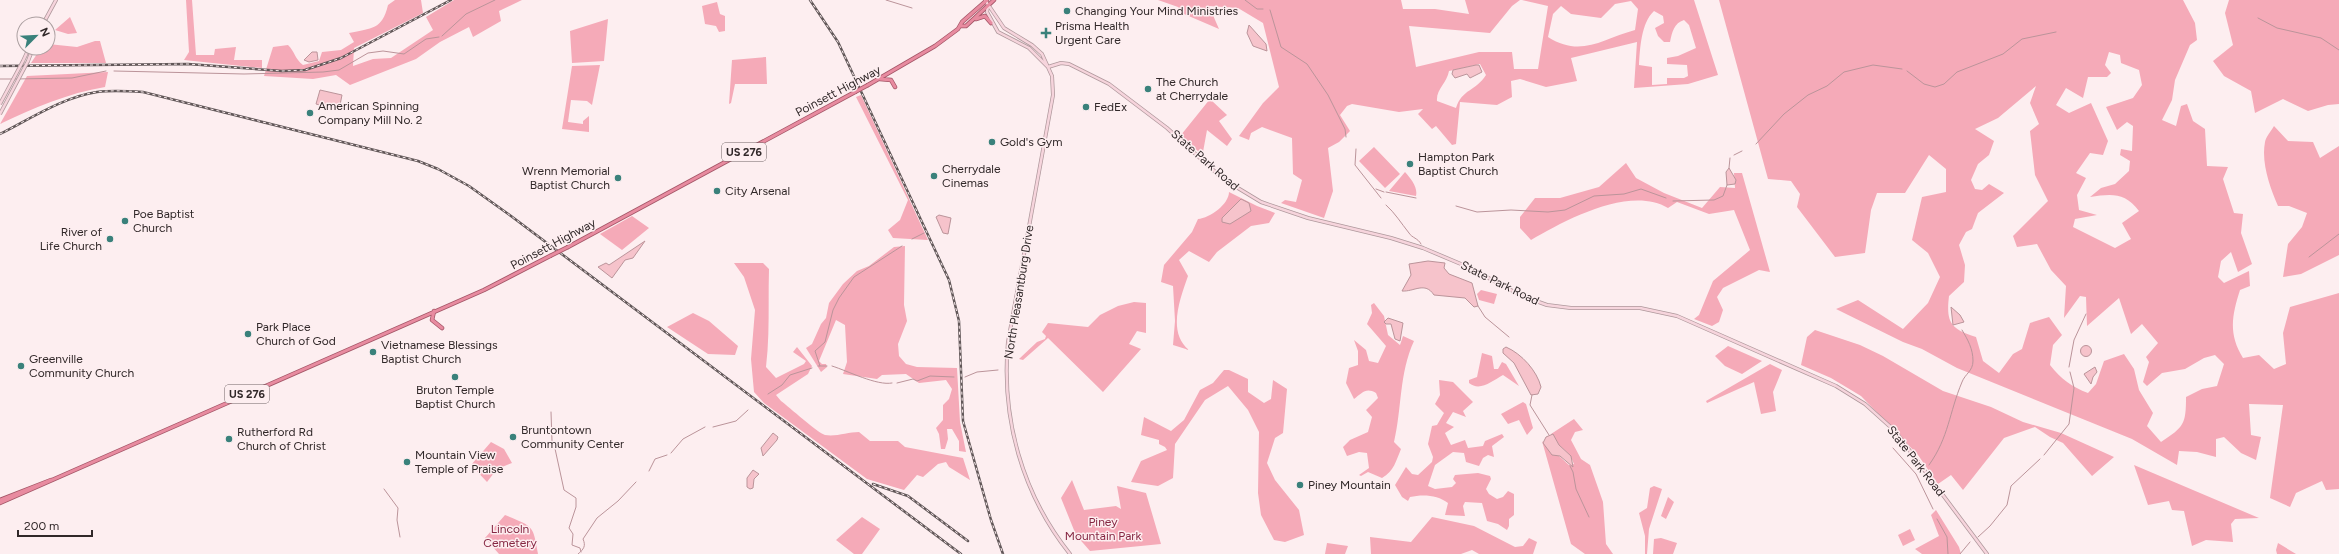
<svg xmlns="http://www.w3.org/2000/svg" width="2339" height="554" font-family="Figtree,sans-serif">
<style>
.green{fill:#f5aab8;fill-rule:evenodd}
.water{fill:#f6c3cb;stroke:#bb949a}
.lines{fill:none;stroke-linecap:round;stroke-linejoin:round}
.stream{stroke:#bb949a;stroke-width:1}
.secondary-casing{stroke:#af989c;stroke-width:4}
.trunk-casing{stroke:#a45667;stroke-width:4.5}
.secondary{stroke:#f6d4dc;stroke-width:2.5}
.trunk{stroke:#e88ba0;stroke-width:3}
.rail-casing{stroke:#615758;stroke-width:2.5}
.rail{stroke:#fdeef0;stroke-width:1;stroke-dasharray:3;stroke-linecap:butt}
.secondary-bridge-casing{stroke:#af989c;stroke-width:4;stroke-linecap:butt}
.trunk-bridge-casing{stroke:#a45667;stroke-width:4.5;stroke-linecap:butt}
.secondary-bridge{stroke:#f6d4dc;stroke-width:2.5}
.trunk-bridge{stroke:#e88ba0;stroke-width:3}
.poi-dot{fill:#3a817b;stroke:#fdeef0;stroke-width:1.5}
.labels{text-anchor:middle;stroke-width:3;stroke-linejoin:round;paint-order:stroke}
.shield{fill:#fdeef0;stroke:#6e6365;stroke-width:1}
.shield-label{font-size:11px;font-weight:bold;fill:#312829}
.poi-label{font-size:12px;fill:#312829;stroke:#fdeef0;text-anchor:start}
.street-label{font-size:12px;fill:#312829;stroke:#fdeef0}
.park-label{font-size:12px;fill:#862743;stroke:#fdeef0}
</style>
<rect width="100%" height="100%" fill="#fdeef0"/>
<path class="green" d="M186,0H192L196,55H214L215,49L236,47L234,60H262V68L184,60L189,52Z
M395,0H421L423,13L354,48L353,66L373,59L391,58L433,30L426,17L454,0H522L499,11L501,21L473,37L469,27L440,42L416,59L350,85L336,75L313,79L264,76L273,47L288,45C295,52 295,59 303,65L319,61L322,52L341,50L354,42L349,33C372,28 382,30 388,5Z
M1158,0H1401L1403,9H1435L1469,14L1465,0H1520L1512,6L1490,33L1409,26L1416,67L1479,52H1512L1514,69H1538L1548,6L1522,0H1694L1718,75L1688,84L1634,88L1637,42L1571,58L1577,81L1546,87L1520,79L1511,81L1512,97L1497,105L1460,102L1456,144L1452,145L1436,126L1432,129L1418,114L1423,109L1399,112L1352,104L1347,106L1340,115L1350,131L1339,142L1328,148L1333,191L1324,218L1281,203L1285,200L1296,202L1302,180L1293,174L1292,138L1262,127L1251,133L1249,140L1239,136L1263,103L1279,87L1263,23L1238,8L1209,6L1219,29L1184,14L1178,7ZM1631,1L1638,9L1635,30C1602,39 1581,58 1548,37L1553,14L1561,6L1571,14L1601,18L1615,4ZM1654,11L1663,16L1664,23L1655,28L1658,36L1664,42H1670C1672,32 1674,23 1684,20L1689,25L1696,48L1678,56L1667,58V64L1687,65L1688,76L1684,78H1667V84L1652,85V67L1639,65C1640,49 1641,23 1654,11ZM1480,64L1486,75C1476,91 1462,89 1456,108L1437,101C1436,89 1447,83 1449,71Z
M1719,0H2183L2195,23L2197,40L2190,45L2175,80L2172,100L2162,120L2176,126L2181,106L2187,104L2193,121L2205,129L2207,166L2228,167L2223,179L2234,213L2243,214L2241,233L2252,264L2238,272L2231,252L2221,261L2218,277L2224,283L2249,271L2250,286L2240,290C2232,315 2228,334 2243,358L2259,355L2274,369L2286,364L2283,333L2290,307L2339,293V489L2326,490L2322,481L2296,493L2290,507L2270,498L2283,405L2249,404L2251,435L2261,437L2256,460L2241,453L2224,437L2216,439V457L2197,452L2179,451L2177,465L2132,439L1957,368L1922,349L1903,342L1836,309L1858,300L1903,329L1928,303L1940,277L1928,253L1912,240L1922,197L1946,192V169L1929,155L1905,193H1877L1871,210L1865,253L1835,257L1797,207L1800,194L1791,181L1768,179ZM2109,52L2120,55L2121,63L2139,70L2142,85L2133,98L2106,107L2117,130L2127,122L2133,126L2132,151L2121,149L2120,155L2130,161L2129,171L2115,184L2101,188L2090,197C2111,194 2125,192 2139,211L2122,223L2131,239L2115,248L2073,227L2075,219L2097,215L2079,210L2077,195L2086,178L2076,173L2090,153L2103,155L2108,141L2091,103L2069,113L2056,105L2066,88L2083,98L2088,77H2107L2111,73L2105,65ZM2036,86L2030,103L2039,124L2030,131L2035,175L2048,201L2013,236L2017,247L2037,244L2051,270L2066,286L2064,318L2080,296L2086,297L2087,326L2119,298L2131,334L2142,324L2158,343L2146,357L2149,362L2143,382L2147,386L2162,373L2185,369L2204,358L2215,355L2224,364L2217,386L2202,389L2186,397C2186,424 2184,427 2161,442L2147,426L2153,413L2139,390L2134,369L2124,354L2104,361L2096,384L2088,393C2072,387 2061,379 2050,365L2053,345L2062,335L2049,317L2030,323L2022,349L2013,354L1999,373L1983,361L1976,337C1950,329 1946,322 1949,296L1964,282L1965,265L1959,245L1966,232L1972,229L1978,213L2004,193L1989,184L1982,190L1975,189L1971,180L1978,164L1989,155L1994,141L1975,129L1998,118Z
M2229,0H2339V104L2328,105L2308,111L2283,99L2255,113L2251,91L2224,76L2213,61L2233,45L2225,13Z
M717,2L720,14L725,16V31L719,32L716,26L705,24L702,6Z
M70,17L77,33L68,34L55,30Z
M608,19L604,61L572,63L570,31Z
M95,41H100L106,63H31L41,48H48V44L77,47Z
M766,57L767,84H735L731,103L729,104L732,60Z
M600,65L592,105L587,101L571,100L568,122L583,124V121L589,116V132L562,129L572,66Z
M108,72L105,87C68,93 34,108 0,124L27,76Z
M861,95L928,240L893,238L888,230L900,220L908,200L856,97Z
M1210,99L1227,115L1219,121L1232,139L1227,146L1207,130L1203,152L1200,153L1181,135Z
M2274,126L2288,141L2313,142L2320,158L2339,146V255L2301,274L2283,277L2288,244L2302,227L2307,213L2289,206H2278C2270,187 2261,163 2265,142C2266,137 2271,131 2274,126Z
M1374,147L1400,174L1385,188L1359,161Z
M1626,163L1636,178L1664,193L1702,208L1720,187L1735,188L1734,173H1742L1770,272L1759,270L1723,288L1717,297L1723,310L1719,322L1712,326L1694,319L1699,315L1713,281L1750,250L1734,210L1709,214L1677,202L1668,208C1630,185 1565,220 1531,240L1520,228V217L1535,198H1560L1599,187Z
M1405,172C1411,179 1418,187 1416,196L1389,191Z
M1229,192L1257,206L1275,213L1269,223L1251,226L1217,252L1209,262L1189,251L1179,260L1188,276C1180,299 1167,332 1189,350L1173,345L1175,321L1173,286L1161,282L1164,265L1192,232L1198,219C1210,218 1229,204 1229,192Z
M632,216L649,228L622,250L600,234Z
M905,246L904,305L907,321L898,344L899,356L906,364L917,367L957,368L960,422L966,452L959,451V441L952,429H947L948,439L945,449H941L939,434L936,428L943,420V405L949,399L952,389L946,380L919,383L906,374L882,375L877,379L843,374L847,362L845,325L836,320L819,361L822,364H826L827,367L821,372L806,348L812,344L821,324L826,318L829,303L843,284L857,271L869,266L894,247Z
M734,263H763L769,269C768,302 770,334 766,367L776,378L804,364L806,361L793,352L797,347L812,366L808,374L776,395L781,401C789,407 818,433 825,435C836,437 848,432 859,432L870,441H898L905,447L963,458L970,480L949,467L946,462L938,464L923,477L917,475L904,490L867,479L764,403L754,392L751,359L755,310L744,277Z
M1481,290L1497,294L1494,304L1479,300L1477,294Z
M1134,302L1146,303V333L1137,331L1129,344L1141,349L1103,392L1048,338L1023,360L1019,359L1037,342L1045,339L1046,336L1042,332L1048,323L1088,327L1100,315L1118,306Z
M1374,303L1384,316L1388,335L1400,345L1403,336L1414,341C1399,373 1402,409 1394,442L1401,449C1396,461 1394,471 1382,478L1368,472L1361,476L1359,475L1369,468L1367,453L1359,452L1347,456L1343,447L1350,440L1368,432L1372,417L1366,410L1378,398L1376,393C1366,387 1362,393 1354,399L1346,383L1349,368L1358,365V351L1354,340L1366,350L1369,361L1378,363L1386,346L1367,324L1372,313L1371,305Z
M693,313L709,321L738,346L735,355L708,354L667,327Z
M1815,330L1860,345L1883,356L1943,391L1991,407L2023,422L2061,433L2114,457L2092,476L2063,443L2050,437L2035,427L2004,438L1963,490L1951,475L1938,484L1918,455L1861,396L1831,378L1801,365L1807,337Z
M1728,346L1762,361L1742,374L1725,366L1715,356Z
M1482,353L1492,356L1494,369H1498L1502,362L1506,364L1519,386L1503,375C1492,381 1480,392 1469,383V380L1477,377Z
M1770,364L1782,370L1773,392L1776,411L1761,414L1754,382L1707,403L1706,401Z
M1224,370H1229L1248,379V392L1264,403L1271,399L1273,380L1287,389L1283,433L1275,438L1267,463L1275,480L1299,510L1304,535L1285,542L1274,540L1261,515L1258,493L1259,432L1248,410L1228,386L1205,400L1175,444L1173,478L1158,486L1131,482L1141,461L1167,450L1165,447L1159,444V440L1141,435L1144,417L1171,431L1184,420L1200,390L1213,383Z
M1439,380L1453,382L1473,402L1463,411L1466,417L1453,412L1446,423L1454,427L1445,433L1451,445L1465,440L1468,448L1483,446L1485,441L1502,434L1504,437L1492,446L1494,457L1488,455L1483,458L1479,466L1466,462L1464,453L1453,452L1435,465L1428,486L1435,489L1452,487L1456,483L1453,479L1455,475L1478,473L1490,476L1491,479L1486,489L1489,494L1497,499L1503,497L1508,491L1514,494V515L1509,519V526L1507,530L1498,524L1487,521L1482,503L1465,502L1463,506L1465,516L1445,515L1448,503C1438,495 1423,494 1410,497L1408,501L1402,497L1395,485L1406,467L1412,474L1418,475L1432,462L1433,457L1428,444L1432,426L1437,425L1444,413L1435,404L1440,395Z
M1523,402L1526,404L1533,428L1527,435L1519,420L1508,424L1501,414Z
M1574,419L1583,430L1575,432L1571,440L1581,459L1590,465L1603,502L1606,544L1613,554H1585L1571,544L1542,441L1551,453L1559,456L1569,465L1574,464L1570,455L1559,445L1551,434Z
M491,442L504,449L512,463L497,469L487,482L471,465Z
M2134,465L2259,518L2235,519L2231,524L2233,542L2206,540L2192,546L2184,511L2172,510L2169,501L2148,505Z
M1072,480L1084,510L1116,506L1121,509L1117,486L1146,493L1161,544L1090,551L1076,535L1061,498Z
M1654,486L1662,489L1649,529L1647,554H1645V536L1639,513L1647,508L1650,488Z
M1668,497L1674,502L1666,519L1661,516Z
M1936,510L1959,547L1961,554H1922L1915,549L1939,536L1931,515Z
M505,515C533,527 533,524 538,554H499L485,538Z
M862,517L880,529L862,554H854L836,540Z
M1432,517L1474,526L1515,547L1523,546L1529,538L1537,542L1533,554H1479L1472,550L1461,554H1371L1370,537L1411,542Z
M1910,529L1915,540L1903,546L1898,535Z
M1661,538L1677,543L1673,554H1653L1654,539Z
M1327,543L1348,546L1345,554H1325Z
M2278,543L2296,554H2277L2276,550Z"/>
<path class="water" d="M1249,25L1266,44L1267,51L1253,46L1247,33Z
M312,52H317L318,60L309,62L304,60Z
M1476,65H1479L1482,72L1470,78L1467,74L1455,78L1452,74L1453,70Z
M320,90L342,95L339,110L316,104Z
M1729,168L1736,180L1735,184L1727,185L1726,172Z
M1241,199L1249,203L1251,211L1230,224L1222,222V218Z
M939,215L951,218L948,234L943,233L936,217Z
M645,241L633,258L625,260L612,278L598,267L606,263L609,265Z
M1428,261L1445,263L1444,268L1449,274L1472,283L1478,306L1474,307L1465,298L1434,295C1425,281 1414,292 1402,291L1411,275L1409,264Z
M1951,307L1960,315L1964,322L1953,325Z
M1388,318L1403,323L1400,341L1395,339L1391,324H1386L1384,322Z
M2080.5 351a5.5 5.5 0 1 1 11 0a5.5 5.5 0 1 1-11 0Z
M1506,347C1522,354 1537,371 1541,387L1538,394L1531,395L1514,363L1503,353V349Z
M2095,367L2097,372L2093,377L2091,384L2084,374Z
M773,433L778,437L777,440L763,456L761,448Z
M1553,434L1559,445L1571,456L1573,467L1560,456L1552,455L1543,443L1546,437Z
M753,470L759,474L754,479L753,488L750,489L747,487V478Z"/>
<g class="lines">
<path class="stream" d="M886,0L912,8
M1245,0L1257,9H1263
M1270,10L1281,47L1307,64L1328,95L1345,129L1346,137
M2258,18L2277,28L2321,38L2339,50
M442,36L466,14L495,0
M114,71L244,74L323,72L339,70L368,53L383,51L404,54L426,39L439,37
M1907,71L1924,84L1935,87L1944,84L1957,72L2003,54L2022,39L2056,32
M0,79H12
M15,79L72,78L106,71
M1756,144L1784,114L1808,95L1827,86L1844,72L1873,65L1902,69
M1356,149L1355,165L1381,198
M1734,155L1742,151
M1729,168L1730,158
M1376,189L1384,192
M1386,192L1416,198
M1673,201L1714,200L1723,196L1727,185
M1386,205C1395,213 1401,223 1409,233C1412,238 1418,238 1421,244
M1456,206L1477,212L1511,210L1548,212L1565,210L1594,196L1624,194L1641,189L1666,198
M912,239L924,233
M2309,257L2339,234
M1478,306L1485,317L1509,337
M818,366H820L815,351L825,342L833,310L839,298L854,277L902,246
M820,366H827
M832,366C848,371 877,386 892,383
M2069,367L2074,340L2086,314
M965,377L977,372L998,370
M897,383L913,379L917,381L930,376L954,377
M768,394L782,385L790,375L812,368
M1532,395L1530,405L1549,435
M551,412L552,441
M713,427L736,421L748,410
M554,444L564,490L576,498V507L569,528L573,534L572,545L580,548L581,552
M1893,448L1916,474L1933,509
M671,453L683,439L705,427
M2044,455L2069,424L2074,388L2070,372
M1929,465C1949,437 1949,413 1962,382C1965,374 1973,371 1973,361C1973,349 1968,340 1962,330
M1570,466L1573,472L1576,489L1589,517
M649,471L655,459L667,455
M384,489L398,508L397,520L400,537
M1937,519L1947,537L1948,554
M1978,537L1990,526L2007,505L2011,486L2040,459
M578,554C584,549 586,546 583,539L597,518L618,501L636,482
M1960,554L1970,542"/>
<g class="secondary-casing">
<path id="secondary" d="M985,0L1004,28L1032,45L1042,54L1052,76L1053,95L1008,342C1001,418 1022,494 1070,554
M988,6L987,12L998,32L1029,48L1048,67
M43,24L56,0
M23,61L29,48
M28,61L33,48
M1048,67L1061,63L1069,64L1109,84L1167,128L1223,179L1261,202L1308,218L1391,238L1423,248L1468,267L1522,296L1547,305L1571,308H1640L1677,316L1836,386L1865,404L1895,431L1987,554"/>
</g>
<g class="trunk-casing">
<path id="trunk" d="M976,19L985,16L991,23
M961,26H966L994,0
M880,79L891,80L895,87
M868,85L935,46L958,29L962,22L987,0
M568,247L855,92
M434,311L432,320L442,328
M0,500L51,480
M0,503L484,290L550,256"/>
</g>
<use href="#secondary" class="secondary"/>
<use href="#trunk" class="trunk"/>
<g class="rail-casing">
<path id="rail" d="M810,0L838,42L949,280L959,321L963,421L991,520L1003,554
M0,66L188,64L282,71L305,70L341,58L451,0
M0,134C30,119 63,97 97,92C112,90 128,91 143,92L418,161L438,169L469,186L511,216L961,554
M873,484L908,496L968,541"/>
</g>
<use href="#rail" class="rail"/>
<g class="secondary-bridge-casing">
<path id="secondary-bridge" d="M0,104L23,61
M0,114L28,61"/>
</g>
<g class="trunk-bridge-casing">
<path id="trunk-bridge" d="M855,92L868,85
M550,256L568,247"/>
</g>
<use href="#secondary-bridge" class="secondary-bridge"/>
<use href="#trunk-bridge" class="trunk-bridge"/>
</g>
<g class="poi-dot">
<circle cx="1067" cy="11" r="4"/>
<path d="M1044 27h4v4h4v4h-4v4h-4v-4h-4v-4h4z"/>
<circle cx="1148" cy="89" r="4"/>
<circle cx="1086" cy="107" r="4"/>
<circle cx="310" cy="113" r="4"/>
<circle cx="992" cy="142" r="4"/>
<circle cx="1410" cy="164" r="4"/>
<circle cx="934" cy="176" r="4"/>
<circle cx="618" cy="178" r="4"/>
<circle cx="717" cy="191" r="4"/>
<circle cx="125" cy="221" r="4"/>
<circle cx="110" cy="239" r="4"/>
<circle cx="248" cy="334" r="4"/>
<circle cx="373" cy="352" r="4"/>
<circle cx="21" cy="366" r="4"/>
<circle cx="455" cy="377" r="4"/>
<circle cx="513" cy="437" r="4"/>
<circle cx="229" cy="439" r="4"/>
<circle cx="407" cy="462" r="4"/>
<circle cx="1300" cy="485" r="4"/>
</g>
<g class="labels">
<g class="shield">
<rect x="722" y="143" width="44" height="18" rx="3"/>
<rect x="225" y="385" width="44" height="18" rx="3"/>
</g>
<g class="shield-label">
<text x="744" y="156">US 276</text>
<text x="247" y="398">US 276</text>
</g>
<g class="poi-label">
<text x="1075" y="15">Changing Your Mind Ministries</text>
<text x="1055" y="30">Prisma Health<tspan x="1055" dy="14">Urgent Care</tspan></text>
<text x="1156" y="86">The Church<tspan x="1156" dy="14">at Cherrydale</tspan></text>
<text x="318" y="110">American Spinning<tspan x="318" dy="14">Company Mill No. 2</tspan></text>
<text x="1094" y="111">FedEx</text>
<text x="1000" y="146">Gold's Gym</text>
<text x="1418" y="161">Hampton Park<tspan x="1418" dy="14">Baptist Church</tspan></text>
<text x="942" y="173">Cherrydale<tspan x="942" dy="14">Cinemas</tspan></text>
<text x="610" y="175" text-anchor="end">Wrenn Memorial<tspan x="610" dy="14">Baptist Church</tspan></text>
<text x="725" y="195">City Arsenal</text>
<text x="133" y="218">Poe Baptist<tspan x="133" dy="14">Church</tspan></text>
<text x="102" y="236" text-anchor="end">River of<tspan x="102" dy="14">Life Church</tspan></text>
<text x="256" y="331">Park Place<tspan x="256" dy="14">Church of God</tspan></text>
<text x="381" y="349">Vietnamese Blessings<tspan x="381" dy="14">Baptist Church</tspan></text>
<text x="29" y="363">Greenville<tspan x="29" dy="14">Community Church</tspan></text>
<text x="455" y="394" text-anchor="middle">Bruton Temple<tspan x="455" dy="14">Baptist Church</tspan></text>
<text x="521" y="434">Bruntontown<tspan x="521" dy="14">Community Center</tspan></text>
<text x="237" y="436">Rutherford Rd<tspan x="237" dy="14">Church of Christ</tspan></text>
<text x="415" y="459">Mountain View<tspan x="415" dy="14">Temple of Praise</tspan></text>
<text x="1308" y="489">Piney Mountain</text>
</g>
<g class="street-label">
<text transform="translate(838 91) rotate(-28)" y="4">Poinsett Highway</text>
<text transform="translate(1205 160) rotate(41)" y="4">State Park Road</text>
<text transform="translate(553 244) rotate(-28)" y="4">Poinsett Highway</text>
<text transform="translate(1500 283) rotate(26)" y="4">State Park Road</text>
<text transform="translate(1019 292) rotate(-81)" y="4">North Pleasantburg Drive</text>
<text transform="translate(1916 461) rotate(52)" y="4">State Park Road</text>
</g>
<g class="park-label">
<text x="1103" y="526">Piney<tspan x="1103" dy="14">Mountain Park</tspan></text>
<text x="510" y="533">Lincoln<tspan x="510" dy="14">Cemetery</tspan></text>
</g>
</g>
<g transform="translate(36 36) rotate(66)"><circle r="19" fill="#fdeef0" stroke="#ab9fa0"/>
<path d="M0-3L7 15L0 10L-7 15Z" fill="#3a817b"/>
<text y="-6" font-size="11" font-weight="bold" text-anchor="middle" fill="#312829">N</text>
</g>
<path d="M18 530v6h74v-6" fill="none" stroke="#312829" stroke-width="2"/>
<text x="24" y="530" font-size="12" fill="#312829" stroke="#fdeef0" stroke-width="3" paint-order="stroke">200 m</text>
</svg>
